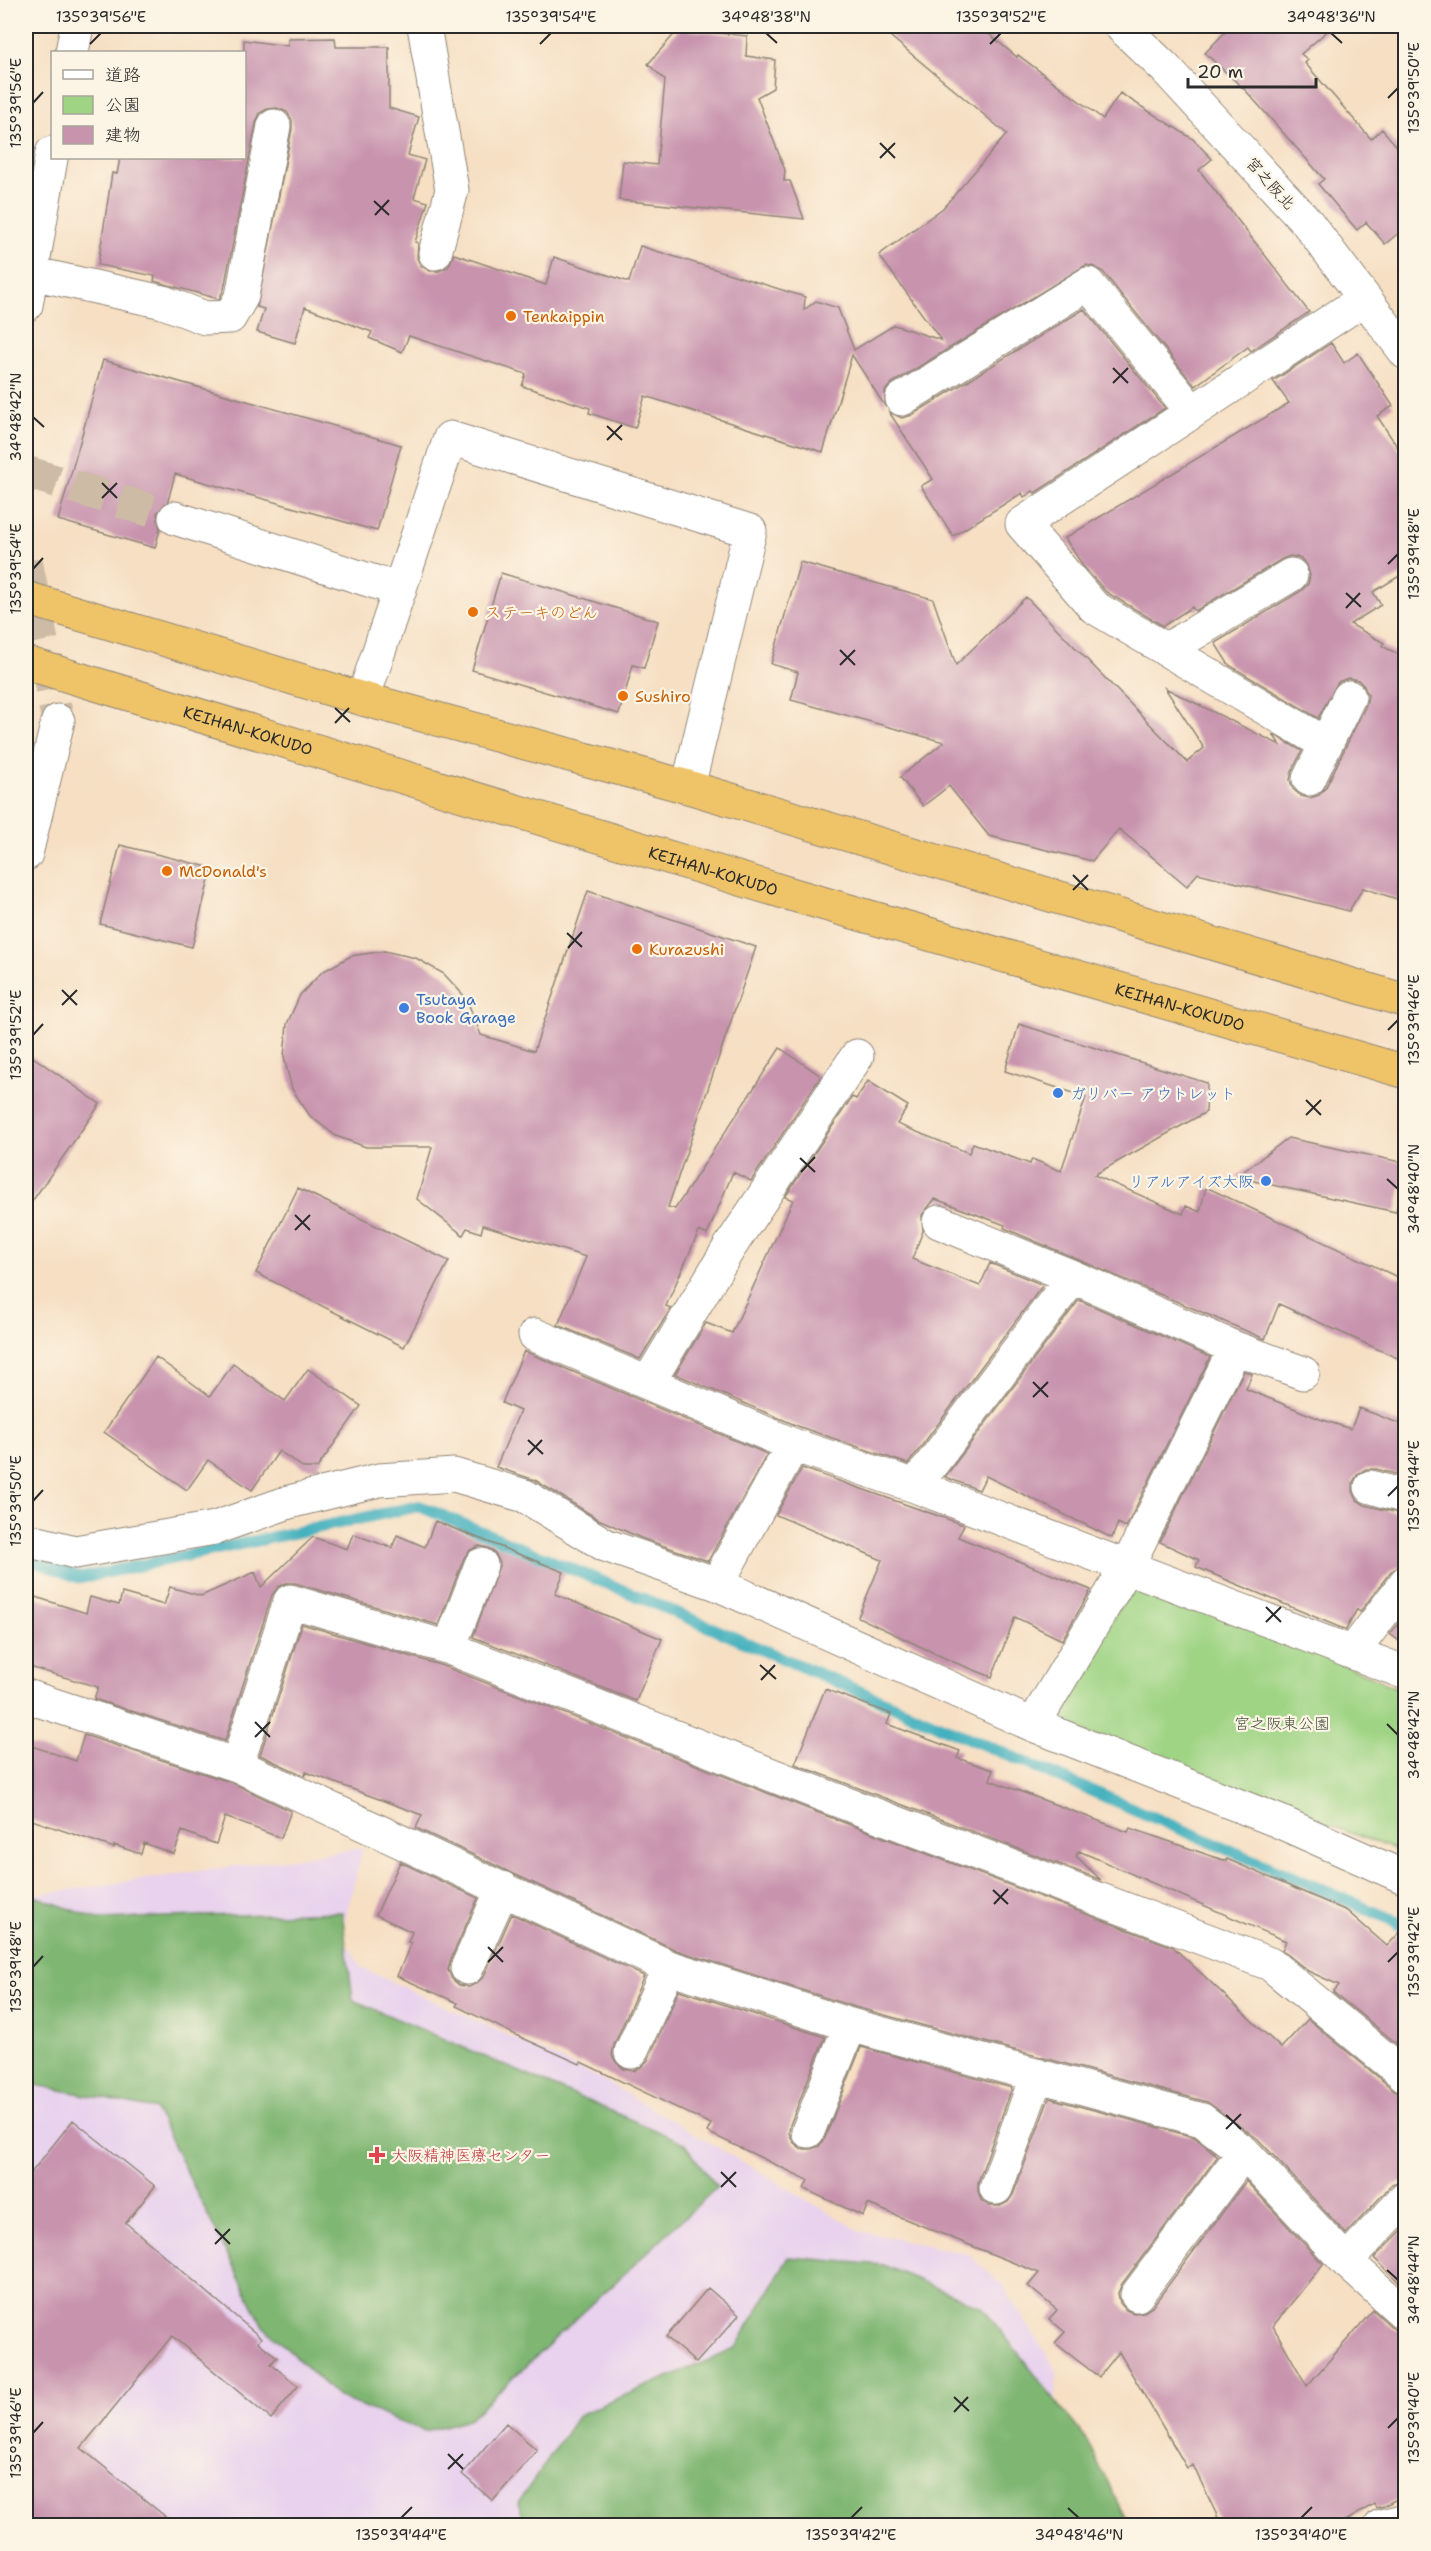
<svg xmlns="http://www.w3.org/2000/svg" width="1431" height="2551" font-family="'Shantell Sans','Klee One',sans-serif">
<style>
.built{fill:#e8d2ee}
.green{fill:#9fd484;stroke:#658058;stroke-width:1.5}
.forest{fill:#7fb672;stroke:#55704e;stroke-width:1.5}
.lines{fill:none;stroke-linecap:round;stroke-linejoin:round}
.stream{stroke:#42b0be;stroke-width:12}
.building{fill:#c793ad}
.minor-tunnel{stroke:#cdbba5;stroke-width:33;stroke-dasharray:33 16;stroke-linecap:butt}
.minor-casing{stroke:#908577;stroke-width:35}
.highway-casing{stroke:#908577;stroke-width:35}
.minor{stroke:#fff;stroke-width:33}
.highway{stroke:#efc469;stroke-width:33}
.ticks{fill:none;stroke:#2b2b2b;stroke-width:2}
.food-dot{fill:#e8710a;stroke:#fcf5e5;stroke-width:2}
.shop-dot{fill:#3f7fe0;stroke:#fcf5e5;stroke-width:2}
.health-dot{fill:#e0444e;stroke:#fcf5e5;stroke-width:2}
.labels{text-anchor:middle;stroke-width:4.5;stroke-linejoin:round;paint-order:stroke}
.street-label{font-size:16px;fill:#2b2b2b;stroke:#fcf5e5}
.food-label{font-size:16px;fill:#c56008;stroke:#fcf5e5;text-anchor:start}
.shop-label{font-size:16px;fill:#366cbe;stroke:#fcf5e5;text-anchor:start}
.park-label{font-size:16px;fill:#485541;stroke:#fcf5e5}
.health-label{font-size:16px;fill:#be3a42;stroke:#fcf5e5;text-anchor:start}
.neatline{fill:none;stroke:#2b2b2b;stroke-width:2}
.ticks-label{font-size:15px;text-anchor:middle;fill:#2b2b2b}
</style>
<rect width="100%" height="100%" fill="#fcf5e5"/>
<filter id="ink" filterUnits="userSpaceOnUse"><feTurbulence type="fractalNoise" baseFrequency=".0167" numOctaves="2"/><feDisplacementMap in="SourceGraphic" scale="12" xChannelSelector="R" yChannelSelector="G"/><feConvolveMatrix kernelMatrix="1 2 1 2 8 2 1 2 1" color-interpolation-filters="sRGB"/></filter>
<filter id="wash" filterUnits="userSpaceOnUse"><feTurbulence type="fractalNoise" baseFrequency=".008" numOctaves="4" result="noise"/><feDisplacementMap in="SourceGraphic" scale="24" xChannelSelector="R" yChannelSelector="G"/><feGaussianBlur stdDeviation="1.35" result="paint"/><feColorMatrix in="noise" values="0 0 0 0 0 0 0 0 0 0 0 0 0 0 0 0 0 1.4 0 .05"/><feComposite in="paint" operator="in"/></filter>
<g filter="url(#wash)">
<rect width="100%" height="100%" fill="#f6dfc3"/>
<path class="built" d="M363,1848L341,1935L362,1968L599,2078L860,2231L968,2254L1001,2283L1056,2369V2399L834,2525L26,2526V1889L40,1894Z"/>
<path class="green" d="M1134,1585L1313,1650L1405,1692V1847L1401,1852L1050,1719Z"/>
<path class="forest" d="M26,1893L98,1919L342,1912L353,2000L683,2142L717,2187L469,2419L425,2431L338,2397L263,2326L155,2109L26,2083Z
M789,2257L883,2265L982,2307L1085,2438L1130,2525H527L518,2503L578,2415L735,2349Z"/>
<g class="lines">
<path class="stream" d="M26,1558L81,1578L419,1506L630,1593L1395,1921L1406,1931"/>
</g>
<g id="blocks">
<path class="building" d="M878,26H979L1017,57L1018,55L1103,119L1120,93L1193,139L1212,159L1199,170L1309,312L1251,351L1248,347L1195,386L1103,272L1095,267L1086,265L892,383L885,391V406L852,355L823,452L645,396L635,428L589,413L590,408L522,386L526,374L409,336L402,352L369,338L372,332L305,307L295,343L257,332L264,309L257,307L292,129V120L287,112L277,108L267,109L260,113L256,123L224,289L219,299L154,281L155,276L98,265L112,173L117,174L120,158H244V40L288,46V39L335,38L336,47H389V108L419,117L408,155L425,160L414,198L428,202L415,242L418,243L417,258L421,266L430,271H439L448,267L454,254L546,285L554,257L629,282L640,246L805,297L804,310L816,301L838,308L854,350L894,325L941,340L879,255L943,208L1007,134Z
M1231,26H1333L1301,54L1308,60L1305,63L1371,139L1382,129L1406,157V227L1385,244L1366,222L1357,230L1318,184L1324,179L1246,91L1205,53Z
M679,29L747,36L746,56L775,60L773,88L757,97L785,170L784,181H790L804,219L619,200L623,161L657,165L665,80L648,64Z
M1084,309L1165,408L1035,493L1033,491L1024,497L1022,493L953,536L921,486L933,479L889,412L902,418L912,415Z
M1331,343L1344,363L1358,353L1393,406L1377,416L1406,460V572L1373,592L1381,605L1350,624L1384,643L1382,646L1406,658V902L1363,888L1349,911L1198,873L1187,886L1119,829L1092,861L989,836L949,786L923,806L900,777L944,742L791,700L798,672L771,664L800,562L933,599L956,665L1026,597L1187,762L1204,748L1165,688L1280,745L1273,734L1302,751L1292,771L1290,780L1293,789L1301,796L1310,798L1319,795L1326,787L1366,705L1368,695L1364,686L1358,680L1348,678L1338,682L1318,718L1229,665L1215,643L1301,591L1308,584L1310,575L1307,565L1300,558L1290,556L1282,559L1195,611L1192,607L1163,626L1106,592L1083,566L1065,538L1289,403L1273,381Z
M103,360L401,445L377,531L175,474L168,501L157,513L160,529L155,548L58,520Z
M501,573L658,621L644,668L633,665L619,714L472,670Z
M120,845L212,868L192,947L100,924Z
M588,891L756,947L668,1207L675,1209L780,1048L821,1076L751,1181L733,1172L707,1235L699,1231L666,1306L671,1308L640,1359L558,1325L586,1257L483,1225L481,1233L467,1228L463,1235L417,1199L432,1147H366L336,1136L310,1116L292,1089L284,1057L287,1024L300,995L322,972L351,956L384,951L416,958L444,974L466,998L481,1035L534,1051Z
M1019,1024L1207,1083L1206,1112L1094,1175L1183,1214L1186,1206L1200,1212L1206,1187L1406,1281V1362L1279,1304L1265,1339L1004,1228L1005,1225L935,1199L922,1215L923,1231L912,1259L980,1286L990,1263L1043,1285L908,1464L800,1427L675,1374L706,1323L732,1333L793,1200L785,1197L852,1097L856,1099L868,1081L908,1106L897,1124L969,1153L973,1143L1030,1164L1032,1159L1061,1171L1086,1097L1005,1071Z
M26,1052L100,1104L26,1210Z
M1288,1138L1406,1163L1396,1212L1236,1177Z
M298,1188L449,1261L404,1347L256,1273Z
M1079,1300L1210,1357L1126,1527L1118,1523L1112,1538L986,1476L979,1490L945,1477Z
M524,1351L767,1454L708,1561L641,1538L598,1519L535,1480L496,1467L520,1411L502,1403Z
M156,1357L210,1396L233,1364L285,1401L308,1369L361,1406L317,1468H304L279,1451L252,1490L208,1460L187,1490L104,1432Z
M1244,1371L1252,1374L1246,1389L1320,1419L1351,1429L1359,1408L1406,1426V1477L1376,1469H1366L1358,1474L1353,1482V1491L1357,1500L1365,1505L1406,1515V1564L1391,1571L1360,1612L1357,1609L1346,1630L1196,1567L1199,1560L1160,1542Z
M802,1468L964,1525L958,1537L1091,1590L1062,1640L1015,1617L992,1677L951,1661L858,1617L882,1560L776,1515Z
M435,1521L564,1572L555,1594L662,1639L636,1701L473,1637L500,1563L495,1553L488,1548L479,1546L470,1550L464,1558L438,1625L295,1583H286L278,1587L272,1595L225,1741L94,1699L98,1687L26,1666V1594L86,1613L90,1597L119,1605L122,1593L164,1605L170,1587L201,1596L255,1572L261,1587L313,1537L347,1549L353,1534L392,1548L397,1535L425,1547Z
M1406,1614V1646L1390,1634Z
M302,1624L443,1666L811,1810L1173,1947L1281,2048L1308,2019L1394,2090L1406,2094V2180L1392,2185L1346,2234L1258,2139L1207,2102L855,2007L676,1950L416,1828L422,1815L306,1772L305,1776L260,1755Z
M825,1689L891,1714L887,1724L960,1751L957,1758L993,1770L990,1780L1128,1832L1130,1828L1226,1861L1227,1859L1347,1911L1387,1946L1406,1926V2051L1333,1992L1339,1985L1308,1971L1282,1950L1286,1941L1079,1851L1076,1856L1101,1880L795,1764Z
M84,1735L230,1782L291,1811L281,1838L225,1817L216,1844L182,1831L174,1854L144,1843L141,1854L114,1845V1848L26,1818V1744L76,1761Z
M400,1862L478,1898L450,1961L448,1970L452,1979L459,1985L469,1987L477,1983L484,1976L512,1914L644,1976L614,2045L612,2055L616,2062L624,2069L634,2071L641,2067L648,2060L679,1990L825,2037L790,2125L789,2133L793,2142L802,2149H811L819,2146L825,2138L861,2047L1012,2088L978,2182V2191L981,2200L990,2206H1000L1008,2202L1013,2195L1049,2098L1194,2137L1218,2156L1122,2284L1118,2293L1120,2303L1126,2310L1134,2313L1144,2312L1152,2307L1246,2181L1323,2264L1273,2326L1307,2386L1373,2310L1394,2329L1406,2333V2494L1384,2506L1376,2508L1374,2504L1337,2526H1222L1193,2465L1187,2468L1119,2352L1099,2377L1055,2343L1065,2332L1049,2319L1057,2310L1028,2286L1039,2273L868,2204L863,2216L804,2189L808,2180L707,2132L711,2124L581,2062L580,2064L518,2036L456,2006L458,2003L397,1976L411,1943L408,1942L412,1932L376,1915Z
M73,2120L155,2186L126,2223L261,2338L258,2342L277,2357L271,2364L298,2386L271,2419L172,2336L81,2448L177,2526H26V2179Z
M1406,2226V2289L1374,2258Z
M708,2288L739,2315L696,2363L666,2337Z
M506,2423L537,2450L493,2501L462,2474Z"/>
</g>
</g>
<g filter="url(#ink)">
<use href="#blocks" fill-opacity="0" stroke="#908577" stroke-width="1.5"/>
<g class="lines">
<path class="minor-tunnel" d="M26,472L175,518
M26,561L58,721"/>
<g class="minor-casing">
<path id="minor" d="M424,26L452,190L435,253
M1121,26L1165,68L1306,221L1406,353
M72,52L77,26
M31,273L163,302L205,318L230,317L242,296L274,126
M26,305L52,153
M902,399L1088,284L1191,410
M175,518L400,590
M1166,650L1291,575
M363,699L450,438L750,531L688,787
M1326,744L1094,607L1022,524L1364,299
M1309,779L1349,697
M26,854L58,721
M939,1222L1073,1277
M535,1335L793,1445L915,1486L1406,1673
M648,1383L729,1248L857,1056
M915,1486L1073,1277L1235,1348L1303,1373
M1371,1487L1406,1497
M26,1540L75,1552L215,1528L289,1502L379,1480L454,1475L525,1496L605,1545L717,1584L1033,1725L1278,1821L1406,1878
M717,1584L793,1445
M449,1648L481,1565
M1353,1652L1406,1582
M26,1696L237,1765L669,1967L850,2025L1202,2120L1244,2152L1346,2261L1406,2315
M1033,1725L1127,1567L1235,1348
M237,1765L290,1601L449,1648L818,1793L1270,1964L1406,2076
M467,1968L503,1888
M631,2052L669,1967
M808,2131L850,2025
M996,2188L1037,2075
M1346,2261L1406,2198
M1137,2295L1244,2152
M1381,2526L1406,2520"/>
</g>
<g class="highway-casing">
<g id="highway">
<path d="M26,598L363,699L688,787L1406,1001"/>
<path id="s1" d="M26,663L787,893L1406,1072"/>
</g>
</g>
<use href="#minor" class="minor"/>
<use href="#highway" class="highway"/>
</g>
</g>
<path class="ticks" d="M766,33L777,43M1331,33L1342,43M90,44L101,33M540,44L551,33M990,44L1001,33M1388,98L1398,88M33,103L43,92M880,143L895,158M880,158L895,143M374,201L389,215M375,215L389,200M1113,368L1128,383M1113,383L1128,368M33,417L44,427M607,426L622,440M607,440L622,425M102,483L117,498M102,498L117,483M1388,564L1398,554M33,569L43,558M1346,593L1361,607M1346,608L1360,593M840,650L855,665M840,665L855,650M335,708L350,722M335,723L349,708M1073,875L1088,890M1073,890L1088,875M567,933L582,947M568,948L582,932M62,990L77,1005M62,1005L77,990M1388,1030L1398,1020M33,1035L43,1024M1306,1100L1321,1115M1306,1115L1321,1100M800,1158L815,1172M801,1172L815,1157M1387,1179L1398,1189M295,1215L310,1230M295,1230L310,1215M1033,1382L1048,1397M1033,1397L1048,1382M528,1440L543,1454M528,1455L542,1440M1388,1496L1398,1486M33,1501L43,1490M1266,1607L1281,1622M1266,1622L1281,1607M760,1665L776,1679M761,1680L775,1665M255,1722L270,1737M1387,1724L1398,1735M255,1737L270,1722M993,1890L1008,1904M994,1904L1008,1889M488,1947L503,1962M488,1962L503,1947M1388,1962L1398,1952M33,1967L43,1956M1226,2115L1241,2129M1226,2129L1241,2114M721,2172L736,2187M721,2187L736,2172M215,2229L230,2244M215,2244L230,2229M1387,2270L1398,2280M954,2397L969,2411M954,2412L968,2397M1388,2428L1398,2418M33,2433L43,2422M448,2454L463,2469M448,2469L463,2454M1068,2508L1079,2518M401,2518L412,2507M851,2518L862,2507M1301,2518L1312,2507"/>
<g class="food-dot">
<circle cx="511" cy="316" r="6"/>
<circle cx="473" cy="612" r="6"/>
<circle cx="623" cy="696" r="6"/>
<circle cx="167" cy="871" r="6"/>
<circle cx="637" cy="949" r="6"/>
</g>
<g class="shop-dot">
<circle cx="404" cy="1008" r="6"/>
<circle cx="1058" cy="1093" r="6"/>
<circle cx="1266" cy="1181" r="6"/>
</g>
<path class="health-dot" d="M374 2146h6v6h6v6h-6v6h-6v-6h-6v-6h6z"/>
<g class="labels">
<g class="street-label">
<text transform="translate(1271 183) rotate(48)" y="6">宮之阪北</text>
<text dy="6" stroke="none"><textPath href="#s1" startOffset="232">KEIHAN-KOKUDO</textPath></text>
<text dy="6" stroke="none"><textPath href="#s1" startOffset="718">KEIHAN-KOKUDO</textPath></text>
<text dy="6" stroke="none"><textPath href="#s1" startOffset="1204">KEIHAN-KOKUDO</textPath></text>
</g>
<g class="food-label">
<text x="523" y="322">Tenkaippin</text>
<text x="485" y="618">ステーキのどん</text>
<text x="635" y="702">Sushiro</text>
<text x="179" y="877">McDonald's</text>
<text x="649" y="955">Kurazushi</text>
</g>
<g class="shop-label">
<text x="416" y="1005">Tsutaya<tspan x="416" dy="18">Book Garage</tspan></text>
<text x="1070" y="1099">ガリバー アウトレット</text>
<text x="1254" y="1187" text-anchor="end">リアルアイズ大阪</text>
</g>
<g class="park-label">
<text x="1282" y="1729">宮之阪東公園</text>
</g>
<g class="health-label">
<text x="391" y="2161">大阪精神医療センター</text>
</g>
</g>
<rect width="1431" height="2551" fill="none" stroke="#fcf5e5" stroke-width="66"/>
<rect x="51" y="51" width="195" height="108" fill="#fcf5e5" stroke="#a8a49b" stroke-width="1.5"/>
<rect x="63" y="70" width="30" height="9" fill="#ffffff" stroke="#a8a49b" stroke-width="1.5"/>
<text x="105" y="81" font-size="18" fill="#2b2b2b">道路</text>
<rect x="63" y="96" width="30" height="18" fill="#9fd484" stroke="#a8a49b" stroke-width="1.5"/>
<text x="105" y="111" font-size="18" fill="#2b2b2b">公園</text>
<rect x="63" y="126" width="30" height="18" fill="#c793ad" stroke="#a8a49b" stroke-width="1.5"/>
<text x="105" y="141" font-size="18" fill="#2b2b2b">建物</text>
<path d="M1188 78v9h128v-9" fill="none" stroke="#2b2b2b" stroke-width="3"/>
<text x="1197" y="78" font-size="18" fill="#2b2b2b" stroke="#fcf5e5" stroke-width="4.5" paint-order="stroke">20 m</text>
<rect x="33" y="33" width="1365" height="2485" class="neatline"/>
<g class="ticks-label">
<text x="101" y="22">135°39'56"E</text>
<text x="551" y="22">135°39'54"E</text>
<text x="766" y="22">34°48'38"N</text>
<text x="1001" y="22">135°39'52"E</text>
<text x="1331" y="22">34°48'36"N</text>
<text transform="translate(1414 88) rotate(-90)" y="5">135°39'50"E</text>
<text transform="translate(16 103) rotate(-90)" y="5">135°39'56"E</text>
<text transform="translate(16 417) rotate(-90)" y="5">34°48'42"N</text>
<text transform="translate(1414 554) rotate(-90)" y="5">135°39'48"E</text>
<text transform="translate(16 569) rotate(-90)" y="5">135°39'54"E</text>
<text transform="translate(1414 1020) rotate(-90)" y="5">135°39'46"E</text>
<text transform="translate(16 1035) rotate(-90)" y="5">135°39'52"E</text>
<text transform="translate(1414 1189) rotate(-90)" y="5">34°48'40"N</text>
<text transform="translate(1414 1486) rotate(-90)" y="5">135°39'44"E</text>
<text transform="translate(16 1501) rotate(-90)" y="5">135°39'50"E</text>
<text transform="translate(1414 1735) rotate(-90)" y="5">34°48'42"N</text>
<text transform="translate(1414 1952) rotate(-90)" y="5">135°39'42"E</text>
<text transform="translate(16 1967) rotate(-90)" y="5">135°39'48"E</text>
<text transform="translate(1414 2280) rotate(-90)" y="5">34°48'44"N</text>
<text transform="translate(1414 2418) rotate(-90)" y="5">135°39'40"E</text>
<text transform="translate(16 2433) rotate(-90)" y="5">135°39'46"E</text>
<text x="401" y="2540">135°39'44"E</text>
<text x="851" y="2540">135°39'42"E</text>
<text x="1079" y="2540">34°48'46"N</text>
<text x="1301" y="2540">135°39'40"E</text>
</g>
</svg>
